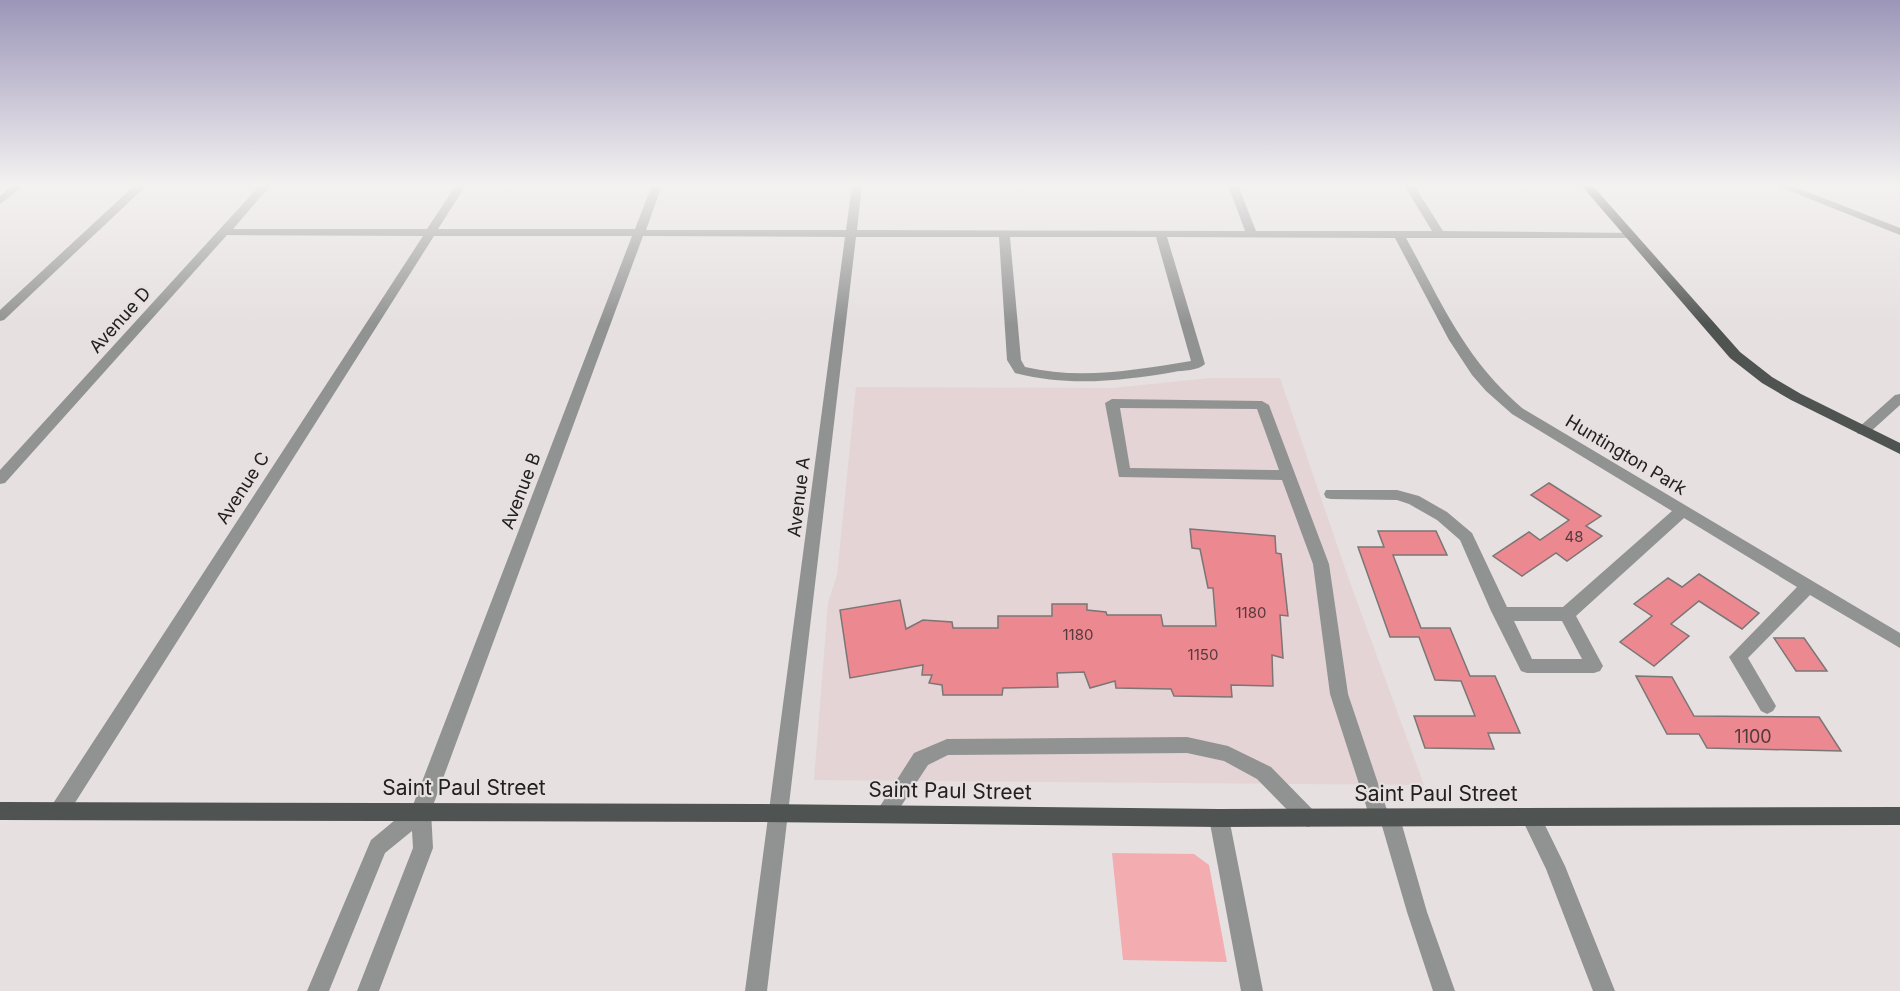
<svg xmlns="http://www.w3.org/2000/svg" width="1900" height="991" font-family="Inter,sans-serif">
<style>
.built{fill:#e4d4d5}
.green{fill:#f3adb0}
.building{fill:#ec8890;stroke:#7b7576;stroke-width:1.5}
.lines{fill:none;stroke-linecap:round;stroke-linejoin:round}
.minor{fill:#919392;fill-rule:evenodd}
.major{fill:#4f5352;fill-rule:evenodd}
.labels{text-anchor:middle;stroke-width:4.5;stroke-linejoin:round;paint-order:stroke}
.number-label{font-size:15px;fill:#543a3c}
.street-label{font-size:18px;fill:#222020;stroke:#e6e0e0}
.near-number-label{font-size:18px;fill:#543a3c}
.near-street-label{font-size:21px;fill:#222020;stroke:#e6e0e0}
</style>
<rect width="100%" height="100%" fill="#e6e0e0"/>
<path class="built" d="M1210,378H1280L1348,577L1424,785L814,780L828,603L837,575L856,387L1113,388Z"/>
<path class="green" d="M1112,853L1194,854L1209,865L1227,962L1123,960Z"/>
<path class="building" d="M1549,483L1601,516L1586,526L1602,536L1567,561L1556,553L1522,576L1493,556L1529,532L1540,540L1569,520L1531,495Z
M1190,529L1275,536L1276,553L1281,554L1288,616L1280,615L1283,658L1272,655L1273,686L1231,685L1232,697L1174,696L1171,689L1116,688L1115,681L1090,688L1084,672L1057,673L1058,687L1003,688L1002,695H943L942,685L929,683L932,675H922L923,665L850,678L840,610L900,600L906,629L923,620L952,622L953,628H998V616H1052V604H1087V610L1106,612L1107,615H1161L1163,626H1216L1213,588H1208L1200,549L1192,548Z
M1378,531H1436L1447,555H1393L1421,628H1450L1470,676H1495L1520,733H1488L1494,749L1425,748L1414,716H1475L1461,681L1435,680L1419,637H1390L1358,547H1384Z
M1699,574L1759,613L1742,629L1699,601L1671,624L1689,636L1654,666L1620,642L1652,616L1634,604L1668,578L1682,587Z
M1774,638H1804L1827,671H1796Z
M1636,676L1672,677L1694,716L1819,717L1841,751L1707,748L1699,734H1667Z"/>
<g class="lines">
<path class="minor" d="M13,185H25L0,204V196Z
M135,185H147L4,320L0,321V310Z
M260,185H271L233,229H427L456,185H466L438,229H635L652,185H662L646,230H846L852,185H862L857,230L1245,231L1228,185H1238L1256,231H1432L1404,185H1414L1443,231L1633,233V237L1629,238H1406C1442,303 1464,358 1522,408L1900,633V648L1810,595L1748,658L1776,706L1773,711L1767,714L1761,711L1729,657L1797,587L1684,518L1576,616L1603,666L1600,671L1594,673H1527L1521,671L1491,611L1460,540L1437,520L1409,504L1397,500L1331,499L1326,498L1324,494L1326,490H1397L1419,496L1447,512L1472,533L1507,607H1563L1672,511L1512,414L1486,391L1472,375L1449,340L1395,238L1167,237L1205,364C1198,371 1183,370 1174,372C1120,381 1069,387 1015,373L1007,360L999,237H856L767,991H745L845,237L643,236L431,811L433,848L379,991H357L413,848L412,831L385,853L329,991H307L371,840L413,805L632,236H434L66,817L59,820L52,817L49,811L52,805L423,236L227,235L5,483L0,484V470ZM1010,237H1156L1191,361C1135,370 1080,380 1025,367L1021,360ZM1514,621H1562L1582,659H1532Z
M1775,185H1790L1900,228V235Z
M1900,394V405L1868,434H1858L1856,431L1858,428L1895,395Z
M1112,399L1262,401L1269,405L1329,564L1348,694L1387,810L1397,812L1400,818L1427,912L1455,991H1433L1407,912L1382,826L1373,824L1370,818L1330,694L1313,564L1282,480L1119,477L1105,403ZM1120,408L1257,409L1279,470L1130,468Z
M1187,737L1228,746L1271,767L1315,812L1318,818L1315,824L1308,827L1301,824L1257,779L1224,761L1187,753L948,755L928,765L892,820L885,823L878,820L875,814L914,753L947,739Z
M1531,808L1538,811L1565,866L1615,991H1593L1546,869L1521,817L1524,811Z
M1219,809L1226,812L1229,818L1263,991H1241L1209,818L1212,812Z"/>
<path class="major" d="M1581,185H1592L1740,352L1772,377L1801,394L1900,443V454L1791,400L1762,383L1730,358Z
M0,802L754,804L1219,809L1900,807V825L1219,827L754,822L0,820Z"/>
</g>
<linearGradient id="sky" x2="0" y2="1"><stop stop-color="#9b96b8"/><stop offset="0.57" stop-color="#f4f1f1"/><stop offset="1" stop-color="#f4f1f1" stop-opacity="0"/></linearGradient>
<rect width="1900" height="324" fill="url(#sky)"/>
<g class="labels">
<g class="number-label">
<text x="1574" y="542">48</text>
<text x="1251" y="618">1180</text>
<text x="1078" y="640">1180</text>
<text x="1203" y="660">1150</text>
</g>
<g class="street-label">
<text transform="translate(120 320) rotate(-48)" y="6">Avenue D</text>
<text transform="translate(1626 455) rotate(31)" y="6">Huntington Park</text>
<text transform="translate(243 488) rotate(-57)" y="6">Avenue C</text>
<text transform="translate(521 491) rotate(-69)" y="6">Avenue B</text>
<text transform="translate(799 497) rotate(-83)" y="6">Avenue A</text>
</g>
<g class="near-number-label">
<text x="1753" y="743">1100</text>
</g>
<g class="near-street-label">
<text x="464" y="795">Saint Paul Street</text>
<text transform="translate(950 791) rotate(1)" y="7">Saint Paul Street</text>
<text x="1436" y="801">Saint Paul Street</text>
</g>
</g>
</svg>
